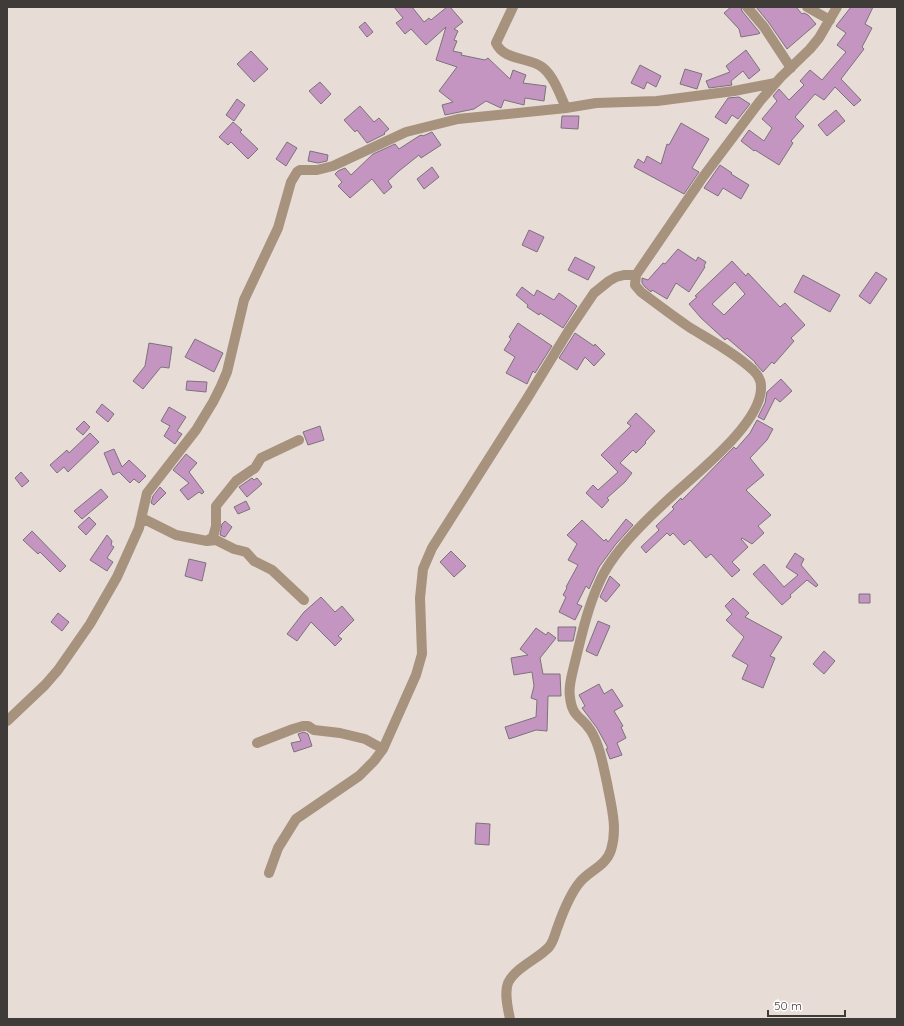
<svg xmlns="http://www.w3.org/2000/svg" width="904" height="1026" font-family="Quicksand,sans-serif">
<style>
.building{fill:#c595c2;stroke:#7b737b;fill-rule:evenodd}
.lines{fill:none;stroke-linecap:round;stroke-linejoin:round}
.minor{stroke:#a6927d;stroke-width:10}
</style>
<rect width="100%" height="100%" fill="#e7dcd6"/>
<path class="building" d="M394,7H412L424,22L429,18L431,20L447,7H450L463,22L454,29L458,31L454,40L457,41L453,51L462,53L461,55L485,60L488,58L510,79L513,70L526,75L523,83L546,86L544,101L525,98L524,105L504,100L501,108L486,101L474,109L445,115L442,105L453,102L439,91L457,67L436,60L446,27L426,45L411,29L405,34L396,23L403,18Z
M731,7H741L742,11L760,33L758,34L741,37L739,29L724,13Z
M756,7H796L802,14L804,13L808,15L816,24L787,49L769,23Z
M851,7H873L865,24L872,28L862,47L864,49L841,79L861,100L854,106L835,87L824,100L815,94L795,117L804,126L791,141L793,143L779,165L755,150L754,151L741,141L749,130L764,141L772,128L762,119L777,101L773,96L779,89L789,100L804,85L800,81L810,70L822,80L846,52L837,45L846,33L836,26Z
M365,22L373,32L367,37L359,27Z
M746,50L760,70L749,79L743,71L731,81L732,85L709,88L706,81L730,72L726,66Z
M251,51L268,69L254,82L237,64Z
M640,65L661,76L656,87L647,82L644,89L631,83Z
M685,69L702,74L697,89L680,84Z
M320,82L331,94L321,104L309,91Z
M739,97L750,104L738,119L732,115L726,124L715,117L728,98Z
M237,99L245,105L234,121L226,115Z
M360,106L374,122L379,118L389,129L384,133L385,134L367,143L357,130L355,132L344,120Z
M836,110L845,121L827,136L818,125Z
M562,116H579L578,129L561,128Z
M233,122L242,130L240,132L258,149L248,159L231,142L228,145L219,137Z
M681,123L709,139L692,168L699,172L684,194L634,167L638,159L644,163L647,156L661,164L667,144L669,145Z
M432,132L441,145L421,158L419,155L399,171L388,181L392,187L384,194L372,179L350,198L338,186L342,182L335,174L338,171L345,168L351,175L373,154L395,144L399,149L419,136L422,135L423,136Z
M287,142L297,148L286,166L276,159Z
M310,151L328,155L327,161L318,163L308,161Z
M720,165L732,173L731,174L749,185L741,199L723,188L718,196L704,188Z
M432,167L439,177L424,189L417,179Z
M529,230L544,237L537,252L522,245Z
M678,249L696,261L698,257L706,262L704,266L705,267L689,292L676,283L667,299L652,290L651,292L645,287L642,283V278L648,280L663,263L665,264Z
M575,257L595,267L588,280L568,270Z
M732,261L746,276L748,273L780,307L785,303L805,325L791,338L794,341L774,364L772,362L763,372L755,363V362L727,338L725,340L701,318L689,304L697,297L695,296ZM735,282L745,294L724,315L712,304Z
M876,272L887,279L870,304L859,296Z
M803,275L840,295L830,312L794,292Z
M522,287L534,296L537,290L554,300L559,293L577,306L563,328L540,313L539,315L527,307L528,305L516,295Z
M518,323L552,346L535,373L533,371L527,384L506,373L515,357L504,350L511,339L509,337Z
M575,333L594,346L595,344L605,354L594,366L585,357L577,370L559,358Z
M195,339L223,353L214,372L185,357Z
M149,343L172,347L169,368L161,367L143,389L133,381L145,366Z
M781,379L792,391L780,402L775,398L764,420L758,417L765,403L767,392Z
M187,381L207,382L206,392L186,390Z
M102,404L114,414L108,422L96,412Z
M169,407L186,417L177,431L182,434L175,444L164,436L170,426L161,421Z
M636,413L655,431L645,442L646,443L636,453L633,450L620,463L632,473L625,482L607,498L609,500L602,508L586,493L593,485L598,490L618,472L601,455L631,426L627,423Z
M757,420L773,429L767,440L750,458L764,475L746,490L771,515L758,526L764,533L752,544L742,538L741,539L748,547L732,562L740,570L732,577L711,554L706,558L690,540L684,545L673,533L670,536L667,533L646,553L641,547L659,530L656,526L674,509L672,507L681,498L682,500L734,447L736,449L750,433Z
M84,421L90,427L83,435L76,429Z
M320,426L324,440L308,445L303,432Z
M90,433L99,442L68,472L64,467L57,473L50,465L67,450L69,453Z
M114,449L122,467L129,460L146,476L139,483L134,479L130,483L119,472L113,475L104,453Z
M186,454L197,463L189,472L204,492L202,494L199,492L188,500L180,490L189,483L173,470Z
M21,472L29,481L22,487L15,478Z
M252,478L254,480L257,478L262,484L247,497L239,487Z
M160,487L166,493L154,505L151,503L153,496Z
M101,489L108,497L82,519L74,511Z
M246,501L250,509L238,514L234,507Z
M89,517L96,524L86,535L78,527Z
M626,519L633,525L616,544L599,567L589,589L586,586L577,604L582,606L575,620L559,612L566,597L563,595L567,588L566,587L578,565L568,560L577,544L567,535L582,520L604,541L606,539L608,542Z
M225,521L232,527L225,537L220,535L222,524Z
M32,531L66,566L60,572L40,552L38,554L23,540Z
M107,535L112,541L111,545L114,547L107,558L113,562L107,571L90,560Z
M451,551L466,566L454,577L440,562Z
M795,553L804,559L801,565L818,585L816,587L807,580L790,595L791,597L782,605L753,574L764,564L784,587L798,575L786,567Z
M189,559L206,563L202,581L185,576Z
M610,576L620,585L606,602L600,597Z
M859,594H870V603H859Z
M321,597L335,612L342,606L354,620L338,636L342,639L335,646L311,622L297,641L287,634L304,612Z
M733,598L749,613L745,617L782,637L770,656L775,658L763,688L742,679L748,665L732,656L744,637L726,620L732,614L725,606Z
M58,613L69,622L62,631L51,622Z
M598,621L610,626L597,656L586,651Z
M558,627H576L573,641H558Z
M536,628L546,635L548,632L556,638L540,658L543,674H560L561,696H548L547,731L536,730L509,739L505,727L536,717L537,700L531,698L534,686L532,672L514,675L511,658L528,655L520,649Z
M824,651L835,661L824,674L813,664Z
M599,684L604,694L612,689L623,706L614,711L623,726L621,727L626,738L617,743L622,755L610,759L606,749L608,748L597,728L582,708L585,706L579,695Z
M304,732L308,734L312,746L294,752L291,743L301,741L298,734Z
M476,823L490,824L489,845L475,844Z"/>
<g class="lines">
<path class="minor" d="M513,7L496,43C504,61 529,57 542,67C554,76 560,95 566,108
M747,7L764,27L791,68
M807,7L830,20
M142,518L176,535L207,541L213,537L216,526V506L236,481L255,468L261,458L299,440
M207,541L216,540L234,549L246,552L254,561L272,570L304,600
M7,721L45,685L58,670L90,624L117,577L139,528L147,493L196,430L213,402L221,386L227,372L244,300L278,228L291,182L297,172L300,170H317L333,166L406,132L458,119L566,108L596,103L657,101L734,91L775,83
M257,743L293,729L303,726H308L314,730L340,733L365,739L383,749
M269,873L278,848L296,819L359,776L374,761L383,749L416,675L422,654L420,598L423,569L432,548L528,397L569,330L594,293L609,281L616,277L624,275H636
M510,1019C508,1009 504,993 508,983C515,968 538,959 549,947C554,941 555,933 558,926C563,912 570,894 580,882C590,870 606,866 611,850C618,828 611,805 607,783C603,765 600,746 591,731C582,716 572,718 570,697C568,687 572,675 574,666C581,638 587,609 599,583C612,552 647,519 672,496C697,473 763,422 761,386C761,380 757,374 753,370C735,353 710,340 689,327C673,316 657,304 641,292L635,285L636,275L703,177L760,101L781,77L810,49L819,38L837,7"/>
</g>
<rect width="904" height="1026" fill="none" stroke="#3f3b38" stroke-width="16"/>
<path d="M768 1010v6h77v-6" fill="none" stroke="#3f3b38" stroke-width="2"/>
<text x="774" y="1010" font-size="12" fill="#3f3b38" stroke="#ffffff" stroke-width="3" paint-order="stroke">50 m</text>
</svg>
